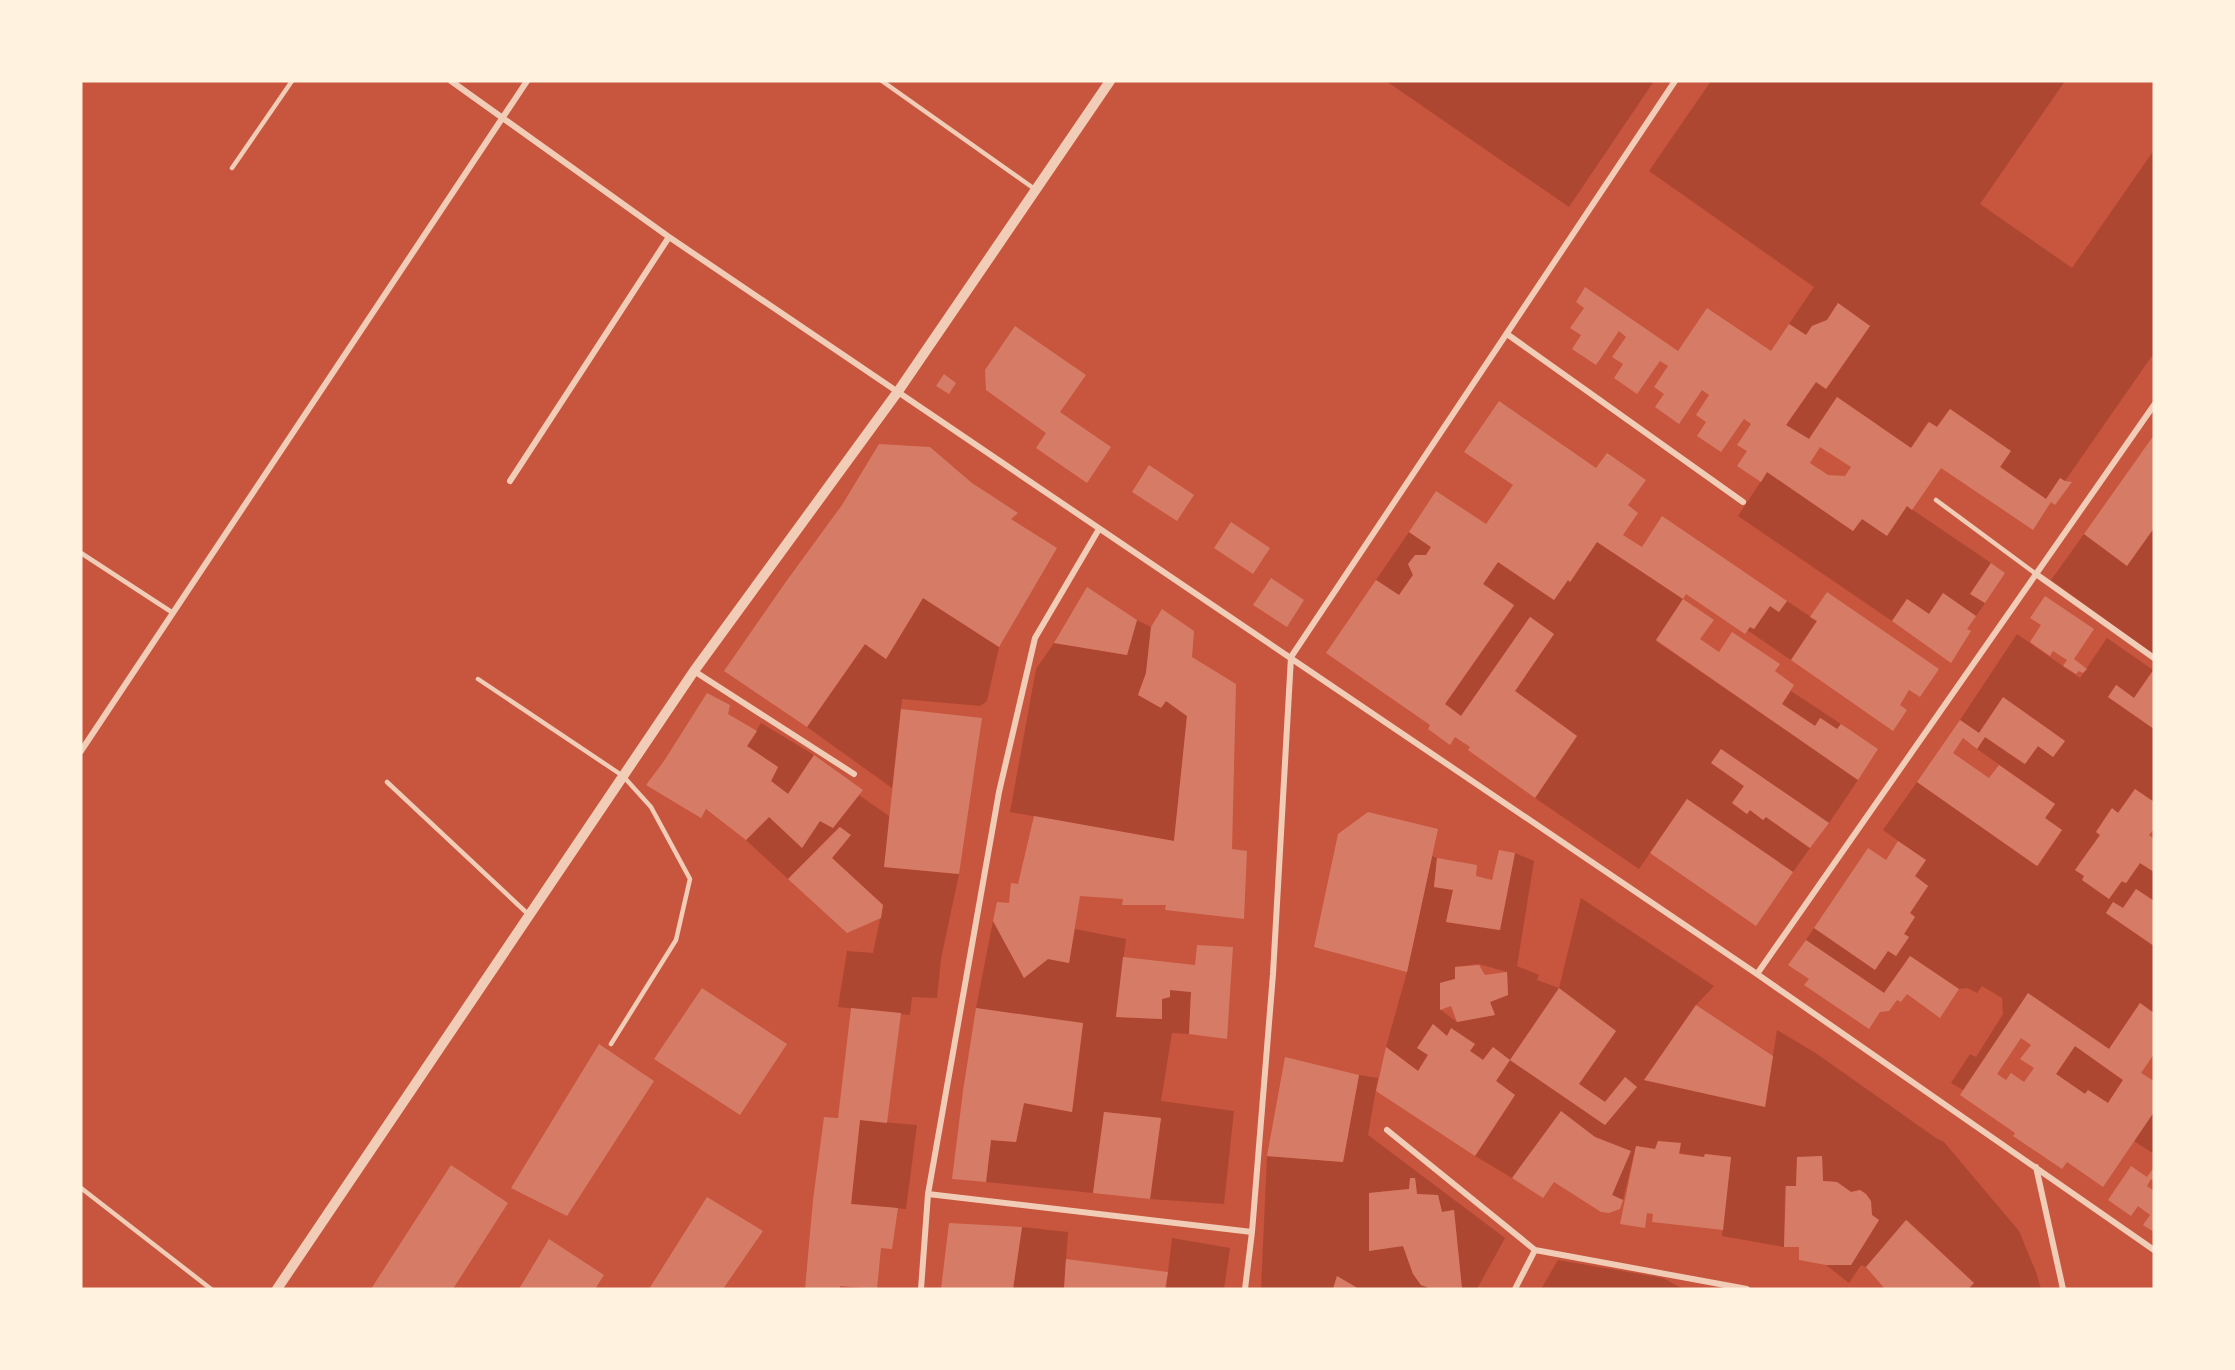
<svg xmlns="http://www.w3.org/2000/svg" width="2235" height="1370" font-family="Figtree,sans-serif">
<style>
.green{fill:#ae4732;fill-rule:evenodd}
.building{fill:#d67c66;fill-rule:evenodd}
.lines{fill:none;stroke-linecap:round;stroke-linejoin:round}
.service{stroke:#f1ccb7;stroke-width:4.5}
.minor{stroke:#f1ccb7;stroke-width:6}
.tertiary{stroke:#f1ccb7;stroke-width:10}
</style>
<rect width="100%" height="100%" fill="#c8553d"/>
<path class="green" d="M1386,81H1654L1569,207Z
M1711,81H2065L1980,204L2072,268L2154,150V353L2065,481L2060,478L2046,499L2000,467L2010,451L1950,409L1937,427L1928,422L1911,448L1837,397L1809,439L1786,425L1816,382L1826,389L1870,326L1838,303L1827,320L1812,326L1806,335L1789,324L1814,287L1649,171Z
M1767,472L1853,531L1862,519L1907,506L1991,563L1971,594L1985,603L1976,616L1943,593L1929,614L1907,599L1892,621L1738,516Z
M2154,528V655L2051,580L2084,534L2127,565Z
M1409,532L1431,547L1426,555L1408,564L1413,575L1399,595L1376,580Z
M1597,542L1683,599L1656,641L1858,780L1829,823L1721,749L1712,763L1744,786L1732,803L1747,814L1750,810L1763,820L1766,817L1810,848L1793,872L1687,799L1639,869L1535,798L1577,736L1515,691L1554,634L1530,617L1461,716L1445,704L1514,606L1483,584L1498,562L1554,600L1568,580L1570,582Z
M923,598L999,647L987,701L980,706L902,699L892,788L807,727L865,644L886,659Z
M1787,601L1817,621L1791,660L1747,630L1750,627L1754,629L1770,606L1779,612Z
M1137,620L1151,627L1146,673L1138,695L1166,701L1187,716L1174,841L1010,812L1036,669L1054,643L1127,655Z
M2017,634L2080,678L2107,638L2153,670L2134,698L2117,685L2108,697L2154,729V802L2135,789L2118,813L2111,809L2096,832L2100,835L2075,870L2126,883L2140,863L2154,872L2153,900L2136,889L2123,908L2113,902L2106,913L2154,946V1013L2140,1003L2109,1049L2028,994L1963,1090L1951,1083L1970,1054L1976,1057L2003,1014L2002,998L1982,986L1977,993L1967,988L1959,989L1910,956L1884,993L1806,940L1814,928L1888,951L1896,956L1909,937L1904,934L1915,917L1910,913L1928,886L1915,876L1925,860L1883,830L1917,782L2038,866L2062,830L2045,818L2055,804L1977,749L1985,737L2024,764L2038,746L2053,757L2065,741L2004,698L1979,733L1960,720Z
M1791,691L1841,724L1837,729L1821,718L1815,726L1782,704Z
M761,723L814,755L788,794L771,781L778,767L747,746Z
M859,795L889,816L885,867L959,874L941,959L937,998L912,997L910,1015L838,1007L847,951L873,953L883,905L832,858L850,835L839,827L788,879L746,840L769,817L820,821L833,828Z
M1515,853L1534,861L1517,966L1539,975L1537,980L1559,988L1581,898L1714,986L1696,1005L1644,1080L1765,1106L1777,1030L1817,1054L1936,1138L1944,1142L2019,1231L2036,1272L2041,1289H1968L1974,1283L1907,1220L1866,1267L1861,1265L1849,1283L1826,1265H1851L1879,1220L1872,1215C1871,1203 1871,1196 1860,1190L1851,1192L1837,1182L1823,1181L1822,1156L1797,1158L1796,1186H1785L1784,1247L1722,1236L1731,1157L1705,1154L1704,1157L1636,1146L1623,1200L1612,1195L1630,1151L1512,1178L1475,1156L1515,1095L1496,1081L1509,1060L1493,1047L1483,1060L1470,1051L1475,1044L1451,1029L1447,1036L1433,1024L1418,1047L1428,1055L1418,1071L1386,1047L1407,972L1432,856L1437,858L1434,887L1453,890L1446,922L1499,930ZM1479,964L1507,972L1508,995L1490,1002L1495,1015L1457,1022L1441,1010L1440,983L1455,979V967ZM1559,989L1616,1031L1579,1084L1605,1102L1625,1078L1637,1087L1605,1125L1510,1060Z
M993,921L1024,978L1048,959L1069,963L1075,929L1126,939L1116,1017L1162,1019V999L1170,997V990L1191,992L1189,1034L1172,1033L1161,1101L1234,1111L1224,1204L1150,1199L1161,1118L1104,1112L1093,1193L986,1182L991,1140L1016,1142L1024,1103L1072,1112L1083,1024L976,1008Z
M2075,1046L2123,1080L2108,1103L2088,1090L2085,1094L2056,1074Z
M1359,1075L1378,1078L1368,1135L1505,1238L1477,1289H1462L1454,1210L1442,1212L1438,1195L1417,1194L1415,1178L1410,1179L1409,1189L1369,1193V1250L1403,1246L1413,1274L1421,1285L1440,1289H1403L1400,1287L1398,1289H1359L1337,1276L1333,1289H1261L1267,1156L1343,1162Z
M2154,1112V1154L2134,1141Z
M860,1120L917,1125L906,1209L851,1204Z
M1022,1227L1068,1232L1064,1289H1013Z
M1172,1238L1230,1248L1224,1289H1166Z
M1558,1260L1663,1278L1683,1289H1541Z"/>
<path class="building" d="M1585,287L1678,351L1707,308L1771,351L1789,324L1806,335L1812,326L1827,320L1838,303L1870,326L1826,389L1816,382L1786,425L1809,439L1837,397L1911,448L1929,422L1937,427L1950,409L2011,451L2000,467L2046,499L2060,478L2065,481L2072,482L2055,505L2051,502L2033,530L1941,468L1912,510L1907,506L1887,536L1862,519L1853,531L1767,472L1761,482L1737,466L1747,451L1737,445L1751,424L1744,419L1721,452L1697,436L1706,422L1696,415L1709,395L1702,390L1679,424L1655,407L1664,394L1654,387L1668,366L1660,361L1637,394L1614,378L1623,364L1612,357L1626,337L1619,331L1596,365L1572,349L1581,335L1570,328L1584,308L1576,302ZM1820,447L1851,467L1845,476L1828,475L1810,463Z
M1015,326L1086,375L1060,412L1111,447L1087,483L1036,448L1046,433L986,390L985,370Z
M944,374L956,383L949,394L936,386Z
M1499,401L1596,468L1607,453L1646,480L1628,505L1638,513L1623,535L1642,547L1662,516L1787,601L1779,612L1770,606L1754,629L1750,627L1745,634L1686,594L1683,599L1714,620L1700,639L1719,652L1732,632L1780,664L1775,671L1794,685L1782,704L1815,726L1820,718L1837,729L1841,724L1878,749L1858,780L1656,640L1683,599L1597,542L1570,582L1568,580L1554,600L1498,562L1483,584L1514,605L1445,704L1461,716L1530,617L1554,634L1515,691L1577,736L1535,798L1468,750L1470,747L1455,737L1450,745L1428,729L1430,725L1326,653L1376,580L1399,595L1413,575L1408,564L1415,555H1426L1431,547L1409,532L1436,491L1486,524L1513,485L1464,452Z
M2154,435V528L2127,566L2084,534Z
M879,444L930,447L972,483L1018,513L1011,519L1057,548L999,647L923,598L886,659L865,644L807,727L724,671L785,583L842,505Z
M1149,465L1194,495L1177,521L1132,492Z
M1231,522L1270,548L1253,574L1214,548Z
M1991,563L2005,573L1985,603L1970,594Z
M1271,578L1304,600L1287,627L1253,605Z
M1087,587L1137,620L1127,655L1054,643Z
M1827,592L1939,669L1920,697L1909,690L1900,705L1907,710L1893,731L1791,660L1817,621L1810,617Z
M1943,593L1976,616L1967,629L1971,631L1951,663L1892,621L1907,599L1929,614Z
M2045,596L2094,629L2074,659L2087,669L2083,673L2079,671L2076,674L2063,666L2067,660L2053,651L2050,656L2030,642L2041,625L2030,618Z
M1162,609L1194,631L1192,657L1236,684L1232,849L1247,851L1244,919L1165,910L1166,905H1122L1123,899L1080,896L1069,963L1048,959L1024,978L993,921L997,902L1009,903L1011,883L1018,884L1034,816L1174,841L1187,716L1166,701L1161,708L1138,695L1146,673L1151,627Z
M2154,669V729L2108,697L2116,685L2134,698Z
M707,693L730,705L728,714L757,731L747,746L778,767L771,781L788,794L814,755L863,790L833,828L820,821L802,848L769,817L746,840L706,809L701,818L646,785L664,761Z
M2003,697L2065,741L2053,757L2038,746L2025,764L1985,737L1977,749L1963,738L1953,753L1989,778L1999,765L2055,804L2045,818L2062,830L2037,866L1917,782L1960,720L1979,733Z
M901,709L982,718L959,874L884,867Z
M1721,749L1829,823L1810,848L1766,817L1763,820L1750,810L1747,814L1732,803L1744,786L1711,763Z
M2135,789L2154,802V829L2149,835L2154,839V872L2140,863L2126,883L2122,881L2109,899L2082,880L2084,876L2075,870L2100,835L2096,832L2112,808L2118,813Z
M1687,799L1793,872L1756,926L1650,853Z
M1368,812L1438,829L1407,972L1314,947L1338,834Z
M840,827L851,835L832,858L883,905L881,918L847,933L788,879Z
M1898,841L1926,860L1915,876L1928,886L1910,913L1915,917L1904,934L1909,937L1896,956L1888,951L1875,970L1814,928L1868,848L1886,860Z
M1499,850L1515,853L1500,930L1446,922L1453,890L1434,887L1437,858L1477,865L1476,876L1492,880Z
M2136,889L2154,901V946L2106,913L2113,902L2123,908Z
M1806,940L1884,993L1910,956L1959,989L1940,1018L1907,994L1901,1002L1897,1000L1889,1011L1880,1012L1869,1029L1804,985L1809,979L1788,965Z
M1197,945L1233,947L1227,1039L1189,1034L1191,992L1170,990V997L1162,999V1019L1116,1017L1123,957L1195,965Z
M1479,965L1485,975L1507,972L1508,995L1490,1002L1495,1015L1457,1022L1451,1006L1440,1010V983L1455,979V967Z
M702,988L787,1044L740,1115L654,1059Z
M1559,988L1616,1031L1579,1084L1605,1102L1625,1077L1637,1087L1605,1125L1510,1060Z
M2028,993L2109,1049L2140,1003L2154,1013V1054L2141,1073L2154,1081V1112L2103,1187L2067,1162L2062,1169L2013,1136L2015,1133L1960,1095ZM2021,1038L2031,1045L2020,1059L2034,1068L2024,1082L2011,1073L2006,1080L1997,1074ZM2075,1046L2123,1080L2108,1103L2088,1090L2085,1094L2056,1074Z
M1696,1005L1773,1056L1765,1107L1644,1080Z
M851,1008L901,1013L887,1123L860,1120L851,1204L898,1208L892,1249L881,1248L877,1289L840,1286V1289H805L813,1200L824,1117L838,1118Z
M976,1008L1083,1023L1072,1112L1024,1103L1016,1142L991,1140L986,1182L952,1179L963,1091Z
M1433,1024L1447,1036L1451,1028L1475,1044L1470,1051L1483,1060L1493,1047L1510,1060L1496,1081L1515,1095L1475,1156L1376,1091L1386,1047L1418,1071L1428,1055L1417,1048Z
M599,1044L654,1081L567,1216L511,1188Z
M1285,1057L1359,1075L1343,1162L1267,1156Z
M1561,1111L1595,1137L1631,1151L1612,1195L1623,1200L1620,1209L1609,1213L1601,1212L1554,1182L1543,1198L1512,1178Z
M1104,1112L1161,1118L1150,1199L1093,1193Z
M1658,1141L1681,1143L1679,1154L1704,1157L1705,1154L1731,1157L1723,1230L1652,1222L1653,1214L1647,1213L1645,1228L1620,1224L1636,1146L1655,1149Z
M1822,1156L1823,1181L1837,1182L1851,1192L1860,1190L1866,1194L1871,1201L1872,1215L1879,1220L1851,1265H1826L1799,1260V1247H1784L1786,1186H1796L1797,1157Z
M451,1165L508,1203L453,1289H371Z
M2131,1166L2147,1177L2154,1167V1182L2151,1179L2147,1186L2154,1191V1232L2143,1225L2150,1215L2138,1206L2131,1216L2108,1200Z
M1410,1178H1415L1417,1194L1438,1195L1442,1212L1454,1210L1462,1289H1432L1421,1285L1413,1274L1403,1246L1369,1251V1193L1409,1189Z
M707,1197L763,1231L723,1289H649Z
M1906,1220L1974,1283L1968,1289H1885L1866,1267Z
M949,1223L1022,1227L1013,1289H941Z
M549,1239L604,1275L595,1289H519Z
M1066,1259L1168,1272L1165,1289H1064Z
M1337,1276L1359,1289H1333Z"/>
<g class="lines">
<path class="service" d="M882,81L1036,190
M232,168L292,81
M1936,500L2036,574
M81,553L173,613
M478,679L623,776L651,807L690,879L676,940L611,1044
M387,782L529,915
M81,1188L211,1289"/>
<path class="minor" d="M451,81L669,237L1757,974L2154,1250
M1507,334L1743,502
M510,481L669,237
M2036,574L2154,658
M694,671L854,774
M81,751L527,81
M1757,974L2154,405
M1387,1130L1535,1250L1747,1289
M2036,1167L2063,1289
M928,1194L1252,1232
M921,1289L928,1194L999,792L1035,638L1099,529
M1245,1289L1252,1232L1273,974L1291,657L1675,81
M1515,1289L1535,1250"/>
<path class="tertiary" d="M277,1289L694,671L899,390L1110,81"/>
</g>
<rect width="2235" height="1370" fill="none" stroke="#fff3e0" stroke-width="165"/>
</svg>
